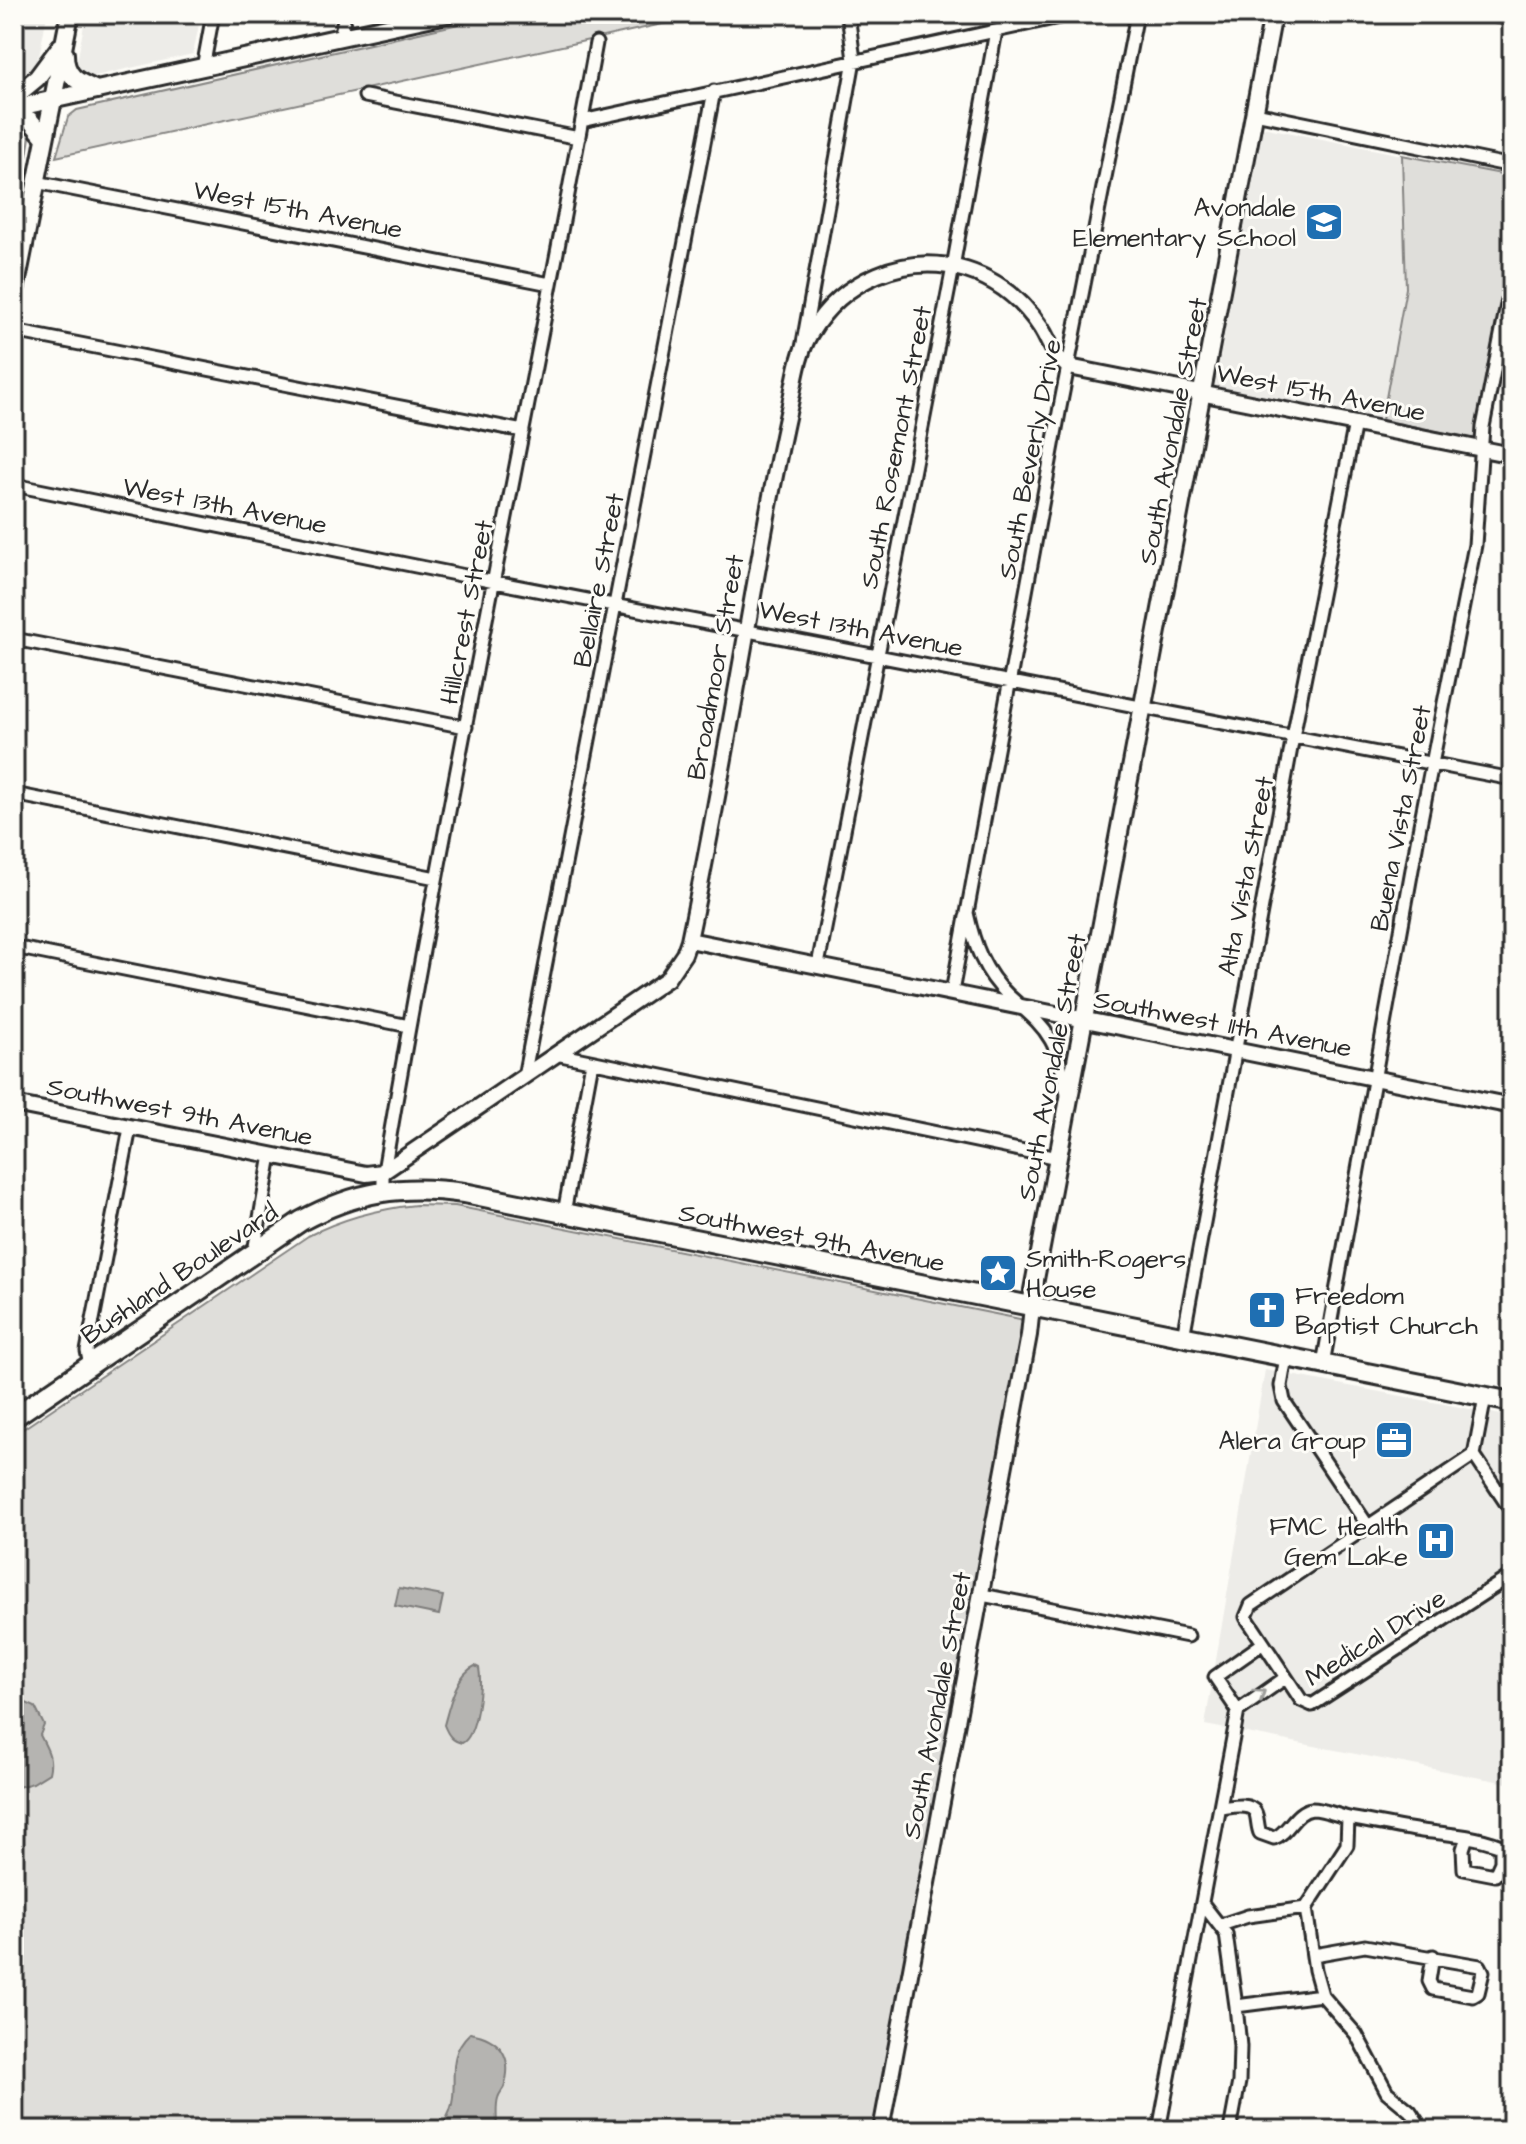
<svg xmlns="http://www.w3.org/2000/svg" width="1526" height="2144" font-family="'Architects Daughter',sans-serif">
<style>
.built{fill:#edece8}
.green{fill:#dfdeda;stroke:#858482;stroke-width:2}
.water{fill:#b5b4b1;stroke:#7e7d7b;stroke-width:2}
.lines{fill:none;stroke-linecap:round;stroke-linejoin:round}
.minor-casing{stroke:#2b2b2b;stroke-width:17}
.tertiary-casing{stroke:#2b2b2b;stroke-width:20}
.secondary-casing{stroke:#2b2b2b;stroke-width:22}
.primary-casing{stroke:#2b2b2b;stroke-width:24}
.minor{stroke:#fdfcf7;stroke-width:11}
.tertiary{stroke:#fdfcf7;stroke-width:14}
.secondary{stroke:#fdfcf7;stroke-width:16}
.primary{stroke:#fdfcf7;stroke-width:18}
.oneway{stroke:#9e9e9b}
.labels{text-anchor:middle;stroke-width:6;stroke-linejoin:round;paint-order:stroke}
.poi-label{font-size:26px;fill:#2b2b2b;stroke:#fdfcf7;text-anchor:end}
.street-label{font-size:26px;fill:#2b2b2b;stroke:#fdfcf7}
</style>
<rect width="100%" height="100%" fill="#fdfcf7"/>
<filter id="ink" filterUnits="userSpaceOnUse"><feTurbulence type="fractalNoise" baseFrequency=".0125" numOctaves="2"/><feDisplacementMap in="SourceGraphic" scale="16" xChannelSelector="R" yChannelSelector="G"/><feConvolveMatrix kernelMatrix="1 2 1 2 8 2 1 2 1" color-interpolation-filters="sRGB"/></filter>
<g filter="url(#ink)">
<path class="built" d="M14,14H47L40,52L32,71L14,84Z
M86,14H201L193,54L86,78L78,74L76,68Z
M1262,127L1402,155L1406,288L1382,420L1215,386Z
M1265,1370L1512,1417V1784L1205,1725Z"/>
<path class="green" d="M503,14H708L56,157L68,117L77,110Z
M16,124L27,129L30,137L27,156L14,159Z
M1402,155L1512,176V248L1475,439L1382,420L1406,288Z
M416,1205L455,1206L1020,1319L1024,1323L875,2130H14V1435L308,1236C343,1218 378,1209 416,1205Z"/>
<path class="water" d="M399,1588L443,1596L439,1615L395,1606Z
M475,1666L479,1668C482,1684 477,1736 462,1743C452,1741 448,1735 444,1725C449,1707 456,1674 475,1666Z
M14,1685L26,1703L35,1707L44,1725L40,1735C47,1749 53,1757 49,1773L33,1783L14,1788Z
M470,2033C500,2038 514,2057 504,2087C502,2091 499,2094 498,2098C495,2108 498,2120 496,2130H438C470,2095 437,2064 470,2033Z"/>
<g class="lines">
<g class="minor-casing">
<path id="minor" d="M1485,14L1512,19
M340,38L345,14
M203,68L213,14
M365,96L579,138
M1255,113L1512,166
M582,121L1073,14
M36,182L550,284
M14,331L523,431
M803,343L854,60L848,14
M14,485L495,582L1512,779
M14,639L466,727
M14,794L436,878
M14,947L409,1026
M818,965L953,267L996,31
M952,992L966,917
M556,1054L1058,1158
M524,1077L714,91
M1067,1094C1063,1076 1060,1056 1051,1040C1040,1021 1024,1010 1008,995C984,972 974,945 967,913L1060,407L1137,14
M383,1191V1177C447,797 528,421 596,43
M564,1213L592,1062
M254,1252L271,1155
M1183,1337L1293,737L1355,423
M1286,1357L1281,1386L1284,1401L1368,1526
M1323,1364L1420,825L1475,545L1483,427L1512,279
M90,1365L87,1351L130,1128
M1485,1397L1474,1455L1512,1512
M1474,1455L1251,1605L1246,1617L1301,1700L1312,1705L1512,1575
M982,1595L1188,1636
M1238,1711L1215,1677L1262,1644
M1221,1808C1230,1807 1249,1802 1255,1812C1258,1817 1257,1826 1260,1833L1274,1838C1289,1833 1294,1811 1312,1809C1325,1809 1341,1817 1354,1819C1377,1823 1399,1828 1422,1831C1448,1834 1476,1836 1501,1846V1862L1495,1875L1464,1869L1463,1849L1467,1837
M1348,1818L1347,1845L1306,1908L1315,1970L1322,1995L1356,2034L1387,2092L1410,2111L1418,2123L1419,2130
M1202,1903L1226,1934L1236,2006L1240,2046L1239,2082L1230,2130
M1221,1925L1248,1916L1306,1908
M1314,1955L1365,1946L1480,1966L1483,1972L1478,1993L1473,1996L1433,1989L1429,1981L1433,1956
M1236,2006L1322,1995
M1159,2130L1238,1711L1285,1678"/>
</g>
<g class="tertiary-casing">
<path id="tertiary" d="M689,940L1512,1106
M14,1104L366,1174L383,1172L667,979L684,954L689,940C719,798 742,654 768,511C775,475 782,439 790,404C795,380 798,354 810,334C842,280 905,252 966,270C998,280 1023,301 1041,328C1052,346 1050,353 1069,367L1512,455
M881,2130L1029,1335L1032,1307"/>
</g>
<g class="secondary-casing">
<path id="secondary" d="M65,54C65,77 78,82 97,90
M14,97L37,78L60,47
M14,108L447,14
M14,116L30,120L45,138
M14,295L70,14
M1032,1307L1033,1290L1273,14"/>
</g>
<g class="primary-casing">
<path id="primary" d="M14,1417L301,1221C357,1191 402,1184 464,1193L1512,1402"/>
</g>
<use href="#minor" class="minor"/>
<use href="#tertiary" class="tertiary"/>
<use href="#secondary" class="secondary"/>
<use href="#primary" class="primary"/>
</g>
<defs><path id="oneway-chevron" d="M-2-3.5L2.5 0L-2 3.5" fill="none" stroke-width="1.6" stroke-linecap="round" stroke-linejoin="round" transform="scale(2)"/></defs>
<use class="oneway" href="#oneway-chevron" transform="translate(1260 1694) rotate(-34)"/>
</g>
<defs>
<g id="school-square" transform="scale(2)"><rect x="-9" y="-9" width="18" height="18" rx="4" fill="#1f6fb2" stroke="#fdfcf7"/><path d="M0-5L7-2L0 1L-7-2ZM-4 1L0 2.5L4 1V4Q0 6-4 4Z" fill="#fff"/></g>
<g id="sight-square" transform="scale(2)"><rect x="-9" y="-9" width="18" height="18" rx="4" fill="#1f6fb2" stroke="#fdfcf7"/><path d="M0-6L1.8-2.2L6-1.7L2.9 1.2L3.7 5.4L0 3.3L-3.7 5.4L-2.9 1.2L-6-1.7L-1.8-2.2Z" fill="#fff"/></g>
<g id="church-square" transform="scale(2)"><rect x="-9" y="-9" width="18" height="18" rx="4" fill="#1f6fb2" stroke="#fdfcf7"/><path d="M-1.2-6h2.4v3.5h3.3v2.4h-3.3V6h-2.4V-.1h-3.3v-2.4h3.3Z" fill="#fff"/></g>
<g id="office-square" transform="scale(2)"><rect x="-9" y="-9" width="18" height="18" rx="4" fill="#1f6fb2" stroke="#fdfcf7"/><path d="M-6-3h4V-5.5h4V-3h4V5H-6ZM-1-4.5V-3h2v-1.5ZM-6 0V1H6V0Z" fill="#fff"/></g>
<g id="hospital-square" transform="scale(2)"><rect x="-9" y="-9" width="18" height="18" rx="4" fill="#1f6fb2" stroke="#fdfcf7"/><path d="M-5-5h3v3.5h4V-5h3V5h-3V1.5h-4V5h-3Z" fill="#fff"/></g>
</defs>
<g fill-rule="evenodd">
<use href="#school-square" x="1324" y="222"/>
<use href="#sight-square" x="998" y="1273"/>
<use href="#church-square" x="1267" y="1310"/>
<use href="#office-square" x="1394" y="1440"/>
<use href="#hospital-square" x="1436" y="1541"/>
</g>
<g class="labels">
<g class="poi-label">
<text x="1296" y="216">Avondale<tspan x="1296" dy="30">Elementary School</tspan></text>
<text x="1026" y="1267" text-anchor="start">Smith-Rogers<tspan x="1026" dy="30">House</tspan></text>
<text x="1295" y="1304" text-anchor="start">Freedom<tspan x="1295" dy="30">Baptist Church</tspan></text>
<text x="1366" y="1449">Alera Group</text>
<text x="1408" y="1535">FMC Health<tspan x="1408" dy="30">Gem Lake</tspan></text>
</g>
<g class="street-label">
<text transform="translate(298 209) rotate(11)" y="9">West 15th Avenue</text>
<text transform="translate(1321 392) rotate(11)" y="9">West 15th Avenue</text>
<text transform="translate(1172 431) rotate(-79)" y="9">South Avondale Street</text>
<text transform="translate(895 447) rotate(-79)" y="9">South Rosemont Street</text>
<text transform="translate(1029 459) rotate(-79)" y="9">South Beverly Drive</text>
<text transform="translate(225 505) rotate(11)" y="9">West 13th Avenue</text>
<text transform="translate(598 580) rotate(-79)" y="9">Bellaire Street</text>
<text transform="translate(466 612) rotate(-79)" y="9">Hillcrest Street</text>
<text transform="translate(861 628) rotate(11)" y="9">West 13th Avenue</text>
<text transform="translate(715 667) rotate(-80)" y="9">Broadmoor Street</text>
<text transform="translate(1400 818) rotate(-79)" y="9">Buena Vista Street</text>
<text transform="translate(1245 876) rotate(-79)" y="9">Alta Vista Street</text>
<text transform="translate(1223 1023) rotate(11)" y="9">Southwest 11th Avenue</text>
<text transform="translate(1051 1067) rotate(-79)" y="9">South Avondale Street</text>
<text transform="translate(180 1111) rotate(11)" y="9">Southwest 9th Avenue</text>
<text transform="translate(812 1237) rotate(11)" y="9">Southwest 9th Avenue</text>
<text transform="translate(179 1273) rotate(-34)" y="9">Bushland Boulevard</text>
<text transform="translate(1375 1637) rotate(-32)" y="9">Medical Drive</text>
<text transform="translate(936 1705) rotate(-79)" y="9">South Avondale Street</text>
</g>
</g>
<rect width="1526" height="2144" fill="none" stroke="#fdfcf7" stroke-width="48"/>
<rect x="24" y="24" width="1478" height="2096" fill="none" stroke="#2b2b2b" stroke-width="3" filter="url(#ink)"/>
</svg>
